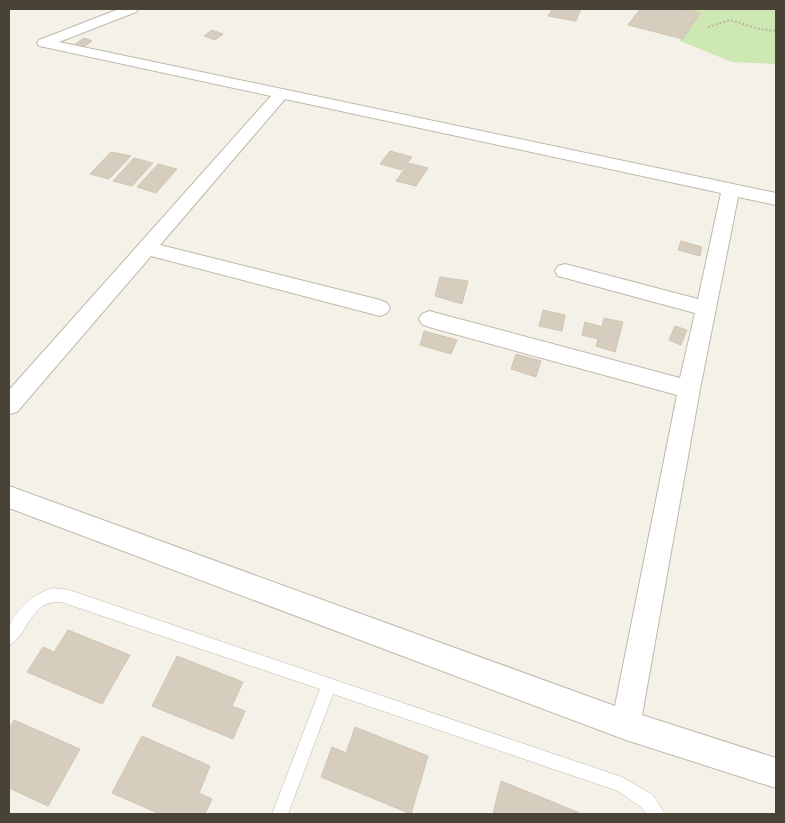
<svg xmlns="http://www.w3.org/2000/svg" width="785" height="823" font-family="'Exo 2',sans-serif">
<style>
.green{fill:#cde8b2}
.building{fill:#d6cdbe;stroke:#d0c6b1}
.lines{fill:none;stroke-linecap:round;stroke-linejoin:round}
.lane-casing{stroke:#c0b9ab;stroke-width:1}
.street-casing{stroke:#c0b9ab;stroke-width:2}
.path{stroke:#c1b69c;stroke-width:2;stroke-dasharray:2 2;stroke-linecap:butt}
.lane{fill:#fff;fill-rule:evenodd}
.street{fill:#fff;fill-rule:evenodd}
</style>
<rect width="100%" height="100%" fill="#f4f1e9"/>
<path class="green" d="M689,9H776V64L732,62L680,41Z"/>
<path class="building" d="M552,9H581L576,21L548,16Z
M640,9H684L700,13L683,39L628,25Z
M212,30L223,34L215,40L204,36Z
M84,38L92,41L82,48L74,45Z
M390,151L412,157L402,170L380,164Z
M111,152L131,156L109,179L90,174Z
M134,158L153,163L132,186L113,181Z
M409,163L428,168L416,186L396,181Z
M158,164L177,169L156,193L137,187Z
M681,241L702,247L700,256L678,250Z
M440,277L468,281L462,304L435,296Z
M543,310L565,315L562,331L539,326Z
M604,318L623,322L615,352L596,346L598,339L582,335L585,322L602,327Z
M675,326L687,330L681,345L669,340Z
M424,331L457,340L451,354L420,345Z
M516,354L541,361L536,377L511,369Z
M68,630L130,655L102,704L27,672L43,647L54,652Z
M177,656L243,682L232,706L245,711L233,739L152,706Z
M14,720L80,749L48,806L9,788V729Z
M355,727L428,756L411,814L321,777L332,747L346,753Z
M142,736L210,766L199,793L212,799L205,814H160L112,793Z
M501,781L580,813V814H493Z"/>
<g class="lines">
<g class="lane-casing">
<path id="lane" d="M53,588L69,590L622,777L653,795L665,814H647L641,807L618,791L333,694L288,814H272L320,689L61,602C30,599 27,638 9,645C9,639 7,630 10,624C18,607 35,593 53,588Z"/>
</g>
<g class="street-casing">
<path id="street" d="M119,9H138L136,12L59,42L776,193V205L738,197L700,389L642,715L776,758V788L626,740L9,508V486L615,706L677,395L429,327L422,324L419,319L422,314L429,311L680,378L695,313L558,276L555,271L558,266L565,264L698,299L721,193L285,99L160,245L380,300L387,303L390,308L387,313L380,316L151,256L17,412L9,414V390L271,96L44,47L39,46L37,43L39,40Z"/>
</g>
<path class="path" d="M708,27L730,20L759,29L776,31"/>
<use href="#lane" class="lane"/>
<use href="#street" class="street"/>
</g>
<rect width="785" height="823" fill="none" stroke="#484237" stroke-width="20"/>
</svg>
